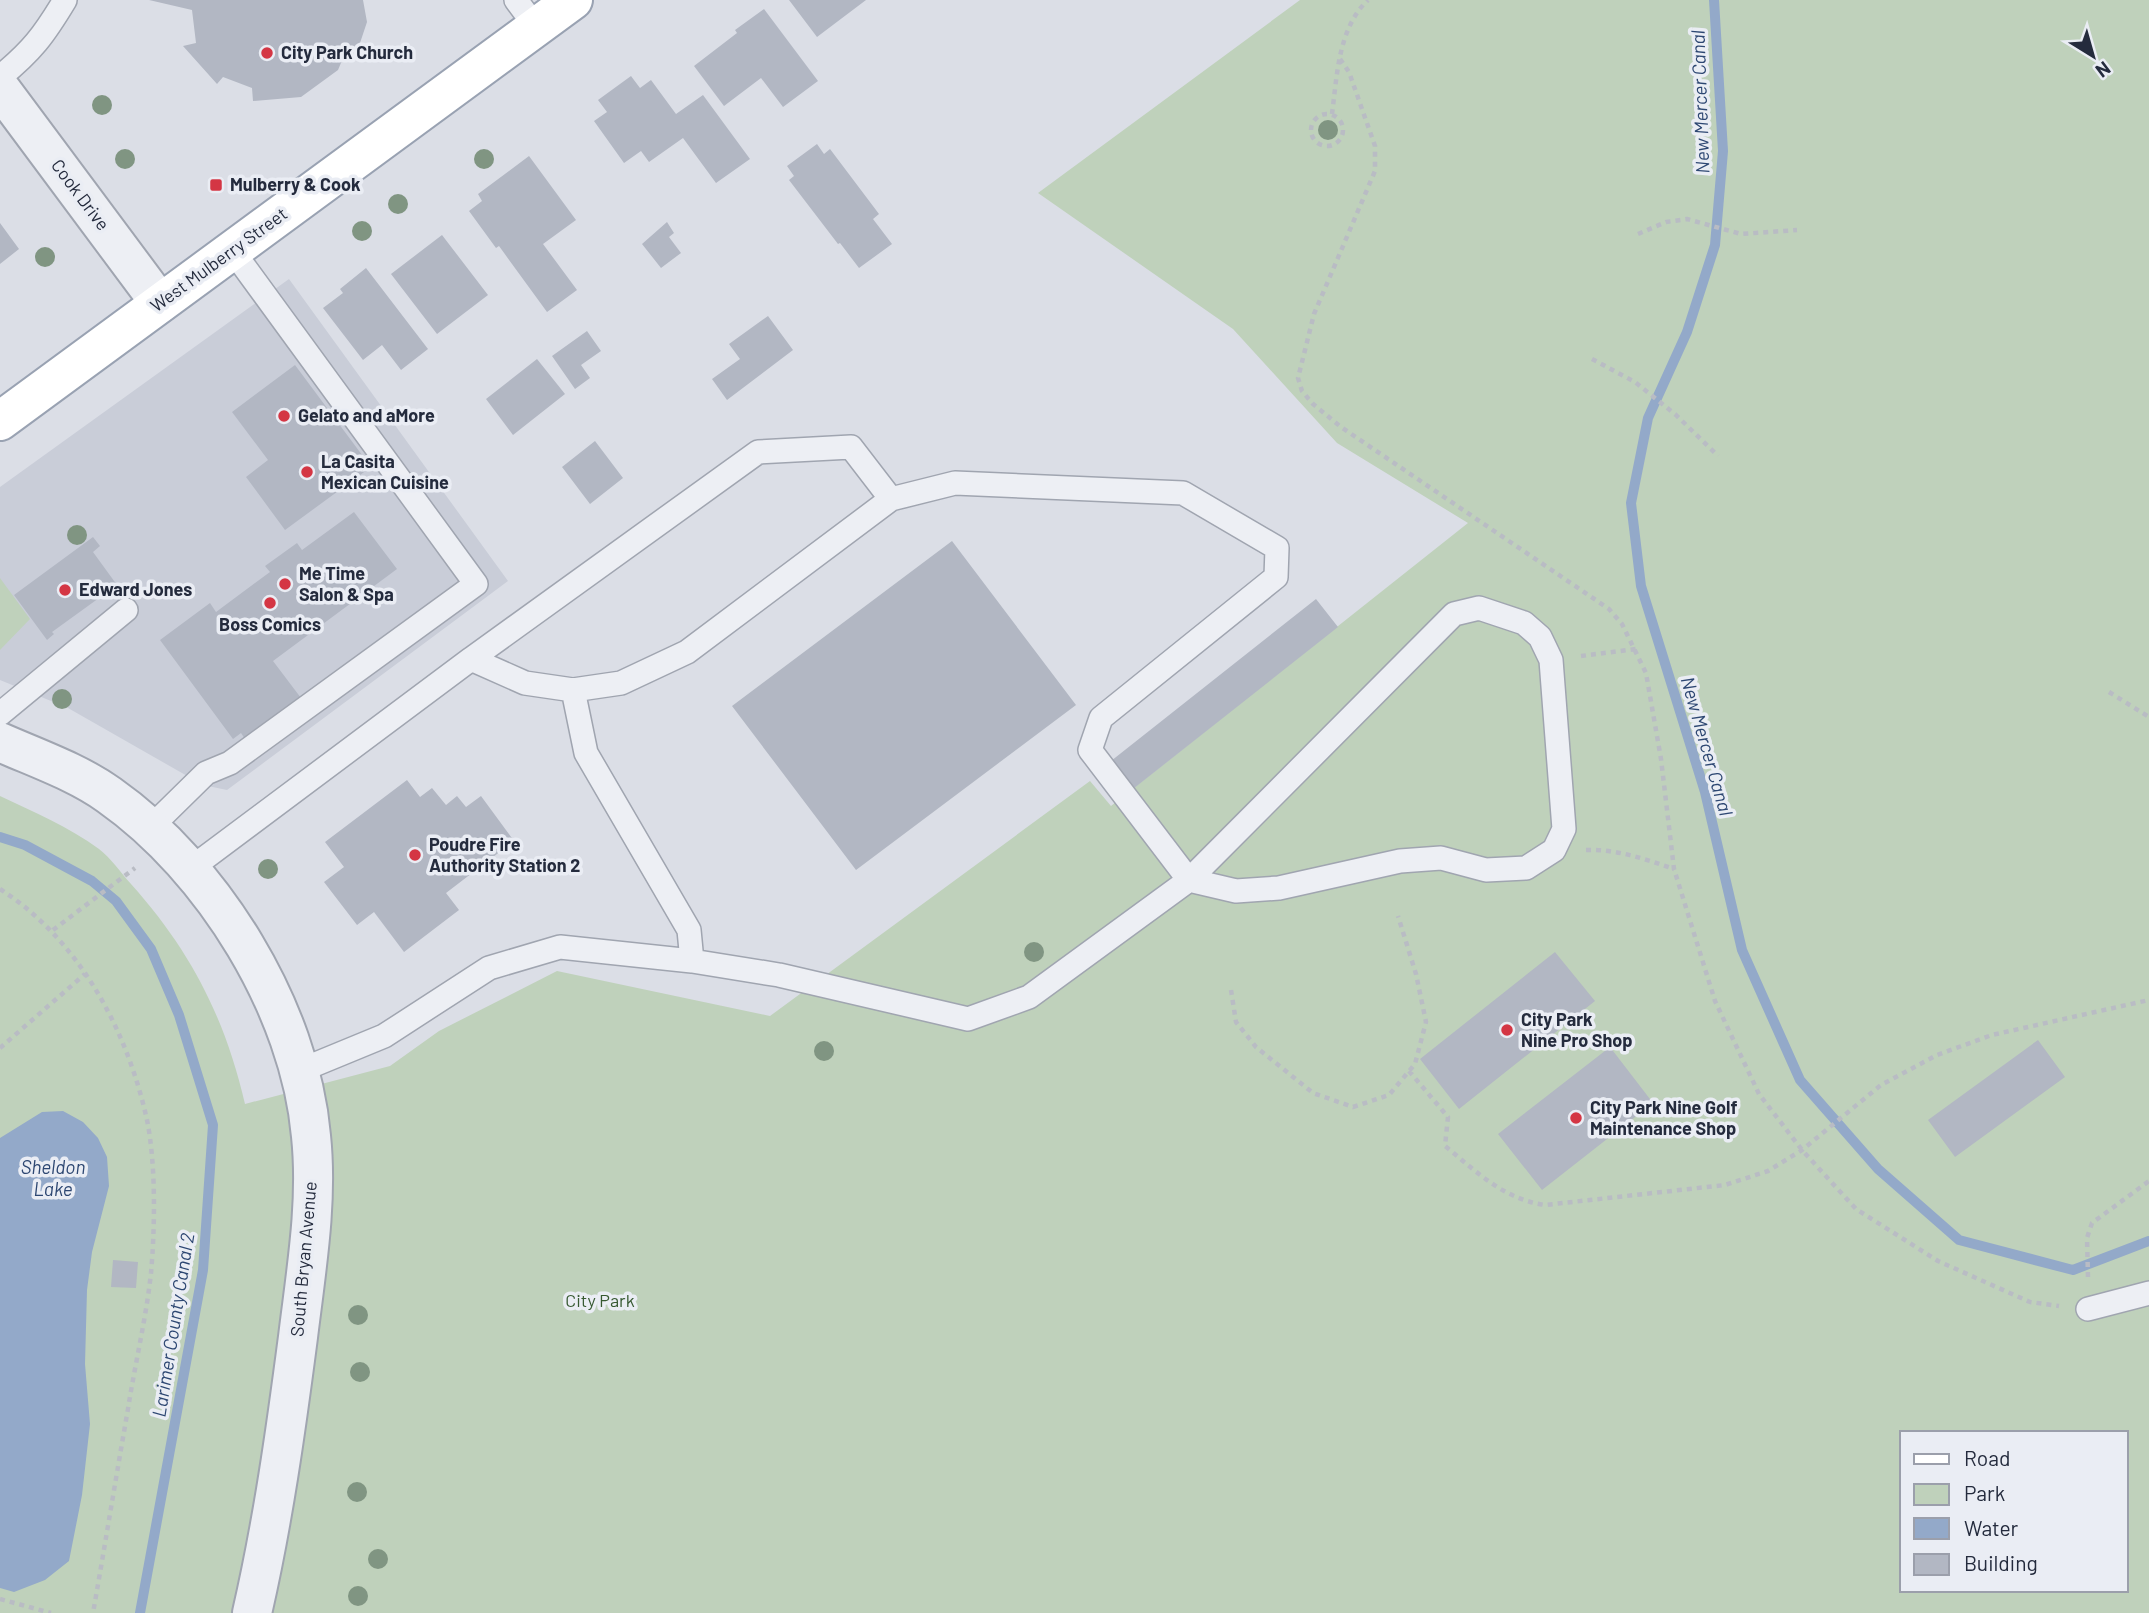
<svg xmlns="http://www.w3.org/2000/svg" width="2149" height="1613" font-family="Barlow,sans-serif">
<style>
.built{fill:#c9cdd8}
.green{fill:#bfd1bb;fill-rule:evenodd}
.water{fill:#93a9c9}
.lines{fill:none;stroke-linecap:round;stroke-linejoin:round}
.stream{stroke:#93a9c9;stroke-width:10}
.building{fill:#b2b7c3}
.lane-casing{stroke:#a0a5b0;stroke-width:26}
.street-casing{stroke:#a0a5b0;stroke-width:42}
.primary-casing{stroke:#99a2b2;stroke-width:42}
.path{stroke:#b9bcc4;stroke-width:4.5;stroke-dasharray:5 5;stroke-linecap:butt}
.lane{stroke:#edeff4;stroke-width:23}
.street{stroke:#edeff4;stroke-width:38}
.primary{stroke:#fff;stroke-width:38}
.tree{fill:#809582}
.poi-dot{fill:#d43644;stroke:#eaedf4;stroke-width:2.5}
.labels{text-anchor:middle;stroke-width:7;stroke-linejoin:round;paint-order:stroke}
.poi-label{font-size:18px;font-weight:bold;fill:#242b3d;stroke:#eaedf4;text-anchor:start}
.street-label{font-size:18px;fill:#242b3d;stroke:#eaedf4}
.park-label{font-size:18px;fill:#365931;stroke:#eaedf4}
.water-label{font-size:19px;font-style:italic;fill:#2d4772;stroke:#eaedf4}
</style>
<rect width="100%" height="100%" fill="#dbdee6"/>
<path class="built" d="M289,279L508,581L227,790L203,785L68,708L0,680V487Z"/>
<path class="green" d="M1300,0H2149V1613H0V796C34,812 69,827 99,849C111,858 121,873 131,884C191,951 225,1018 245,1104L390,1066L439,1031L557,971L770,1016L1090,781L1111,806L1468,523L1337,443L1233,329L1038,193ZM1902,1433H2126V1590H1902Z
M0,578L30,619L0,650Z"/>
<path class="water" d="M63,1111L83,1122L98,1138L107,1157L109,1186L92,1252L87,1290L85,1364L90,1424L82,1495L69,1561L45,1580L14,1592L0,1588V1138L42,1112Z"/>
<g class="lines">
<path class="stream" d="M1714,0L1723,151L1715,245L1687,332L1648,418L1631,503L1641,586L1705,792L1742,950L1800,1080L1878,1169L1959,1240L2073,1270L2149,1241
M0,837L25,845L92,881L116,901L151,949L179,1015L213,1125L203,1270L140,1613"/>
</g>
<path class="building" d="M149,0H363L367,22L356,55L346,51L338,70L301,97L253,101L252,88L223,77L217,84L183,46L196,43L192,10Z
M789,0H866L817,37Z
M764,9L818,81L783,107L761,78L724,106L694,66L737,33L735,30Z
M631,76L640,88L651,80L676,114L703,95L750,159L716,183L683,138L649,162L641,151L624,163L594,121L607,112L598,100Z
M817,144L824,154L830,149L879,214L873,219L892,244L859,268L840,243L838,244L789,180L794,176L787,166Z
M529,156L576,220L543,244L577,290L547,312L499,246L496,248L469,211L482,201L478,194Z
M667,222L674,233L669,237L681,253L661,268L642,244Z
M0,223L19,249L0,264Z
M442,235L488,295L437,334L391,274Z
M366,268L428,349L401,370L382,345L363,360L323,308L343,293L340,289Z
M768,316L793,350L727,400L712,379L740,359L729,344Z
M587,331L601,351L581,365L590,378L575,389L552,356Z
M537,359L565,394L513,435L486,399Z
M295,365L371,467L285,530L246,477L268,460L232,412Z
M595,441L623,478L590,504L562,467Z
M354,512L397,569L273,661L301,698L245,739L241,733L233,739L160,640L210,603L216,612L270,572L265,566L297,543L302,550Z
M93,537L100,546L93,552L117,585L52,632L54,634L47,640L14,595Z
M952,541L1076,705L856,870L732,706Z
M1316,599L1338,627L1133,789L1111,761Z
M407,780L420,797L432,788L446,805L457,796L466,807L481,796L514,841L446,893L459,910L404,952L374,912L357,925L324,882L344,867L325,842Z
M1555,952L1595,1001L1459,1109L1420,1059Z
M2038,1040L2065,1077L1955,1157L1928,1120Z
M1610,1047L1653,1103L1542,1190L1498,1134Z
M113,1260L138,1262L136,1288L111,1287Z"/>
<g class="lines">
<g class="lane-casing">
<path id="lane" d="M516,0L536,27
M0,77C32,51 44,35 65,0
M471,659L758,452L851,447L891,499
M0,714L126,610
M151,827L206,773L230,763L476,584L232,250
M190,869L471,659L525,683L573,690L586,753L689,930L692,961
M299,1071L384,1036L489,968L560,947L692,961L779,975L968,1019L1029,997L1189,880L1236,891L1279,888L1400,861L1441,858L1486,870L1526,868L1554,850L1564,829L1551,660L1540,637L1524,623L1479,608L1454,614L1189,880L1090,750L1101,718L1276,577L1277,548L1183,493L955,483L891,499L687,652L621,683L573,690
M2088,1309L2149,1293"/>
</g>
<g class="street-casing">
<path id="street" d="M0,88L160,303
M0,742C36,758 77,772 109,795C213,868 300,1009 311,1136C318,1202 306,1271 298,1337C286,1429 273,1522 252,1613"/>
</g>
<g class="primary-casing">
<path id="primary" d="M0,421L573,0"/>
</g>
<path class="path" d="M1340,59L1349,72L1375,146V171L1314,314L1298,378L1302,391L1313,404L1341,427L1609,609L1622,624L1646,673L1661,759L1674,869L1715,1001L1759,1094L1802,1150L1856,1209L1938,1261L2030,1302L2059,1306
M1311 130a16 16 0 1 1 32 0a16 16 0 1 1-32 0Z
M1332,114C1337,77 1338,28 1368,0
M1638,234L1666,222L1687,219L1741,234L1797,230
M1592,359L1635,382L1676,415L1718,456
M1581,656L1636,649
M2109,692L2149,717
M1586,850C1617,849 1645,859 1674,869
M0,889C79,940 127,1029 147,1120C156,1164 155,1228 151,1273C146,1319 135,1364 128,1409C116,1477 105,1545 93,1613
M53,930L135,868
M1231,990L1236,1022L1256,1047L1313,1093L1353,1107L1389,1095L1415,1064L1426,1022L1416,974L1398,916
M0,1048L85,974
M1409,1071L1448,1117L1445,1146C1477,1172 1503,1199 1545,1205L1725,1185L1768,1171L1802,1150L1881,1085L1937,1055L1992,1035L2149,1000
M2088,1277L2087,1238L2092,1223L2149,1181
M0,1599L51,1613"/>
<use href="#lane" class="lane"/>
<use href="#street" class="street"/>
<use href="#primary" class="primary"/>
</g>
<g class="tree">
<circle cx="102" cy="105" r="10"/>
<circle cx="1328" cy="130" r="10"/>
<circle cx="125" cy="159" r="10"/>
<circle cx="484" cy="159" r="10"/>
<circle cx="398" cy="204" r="10"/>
<circle cx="362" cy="231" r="10"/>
<circle cx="45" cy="257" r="10"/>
<circle cx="77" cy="535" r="10"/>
<circle cx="62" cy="699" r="10"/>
<circle cx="268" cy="869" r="10"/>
<circle cx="1034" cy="952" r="10"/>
<circle cx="824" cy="1051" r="10"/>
<circle cx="358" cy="1315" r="10"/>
<circle cx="360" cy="1372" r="10"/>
<circle cx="357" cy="1492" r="10"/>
<circle cx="378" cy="1559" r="10"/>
<circle cx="358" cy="1596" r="10"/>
</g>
<g class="poi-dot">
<circle cx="267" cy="53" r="7"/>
<rect x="209" y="178" width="14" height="14" rx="3.5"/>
<circle cx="284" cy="416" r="7"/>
<circle cx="307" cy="472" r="7"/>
<circle cx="285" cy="584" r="7"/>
<circle cx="65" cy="590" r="7"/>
<circle cx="270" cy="603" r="7"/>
<circle cx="415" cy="855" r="7"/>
<circle cx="1507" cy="1030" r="7"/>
<circle cx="1576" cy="1118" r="7"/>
</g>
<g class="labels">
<g class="poi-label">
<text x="281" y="59">City Park Church</text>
<text x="230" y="191">Mulberry &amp; Cook</text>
<text x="298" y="422">Gelato and aMore</text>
<text x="321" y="468">La Casita<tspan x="321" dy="21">Mexican Cuisine</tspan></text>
<text x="299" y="580">Me Time<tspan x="299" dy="21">Salon &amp; Spa</tspan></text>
<text x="79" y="596">Edward Jones</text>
<text x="270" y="631" text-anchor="middle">Boss Comics</text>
<text x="429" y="851">Poudre Fire<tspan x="429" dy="21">Authority Station 2</tspan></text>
<text x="1521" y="1026">City Park<tspan x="1521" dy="21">Nine Pro Shop</tspan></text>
<text x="1590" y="1114">City Park Nine Golf<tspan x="1590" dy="21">Maintenance Shop</tspan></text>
</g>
<g class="street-label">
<text transform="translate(80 195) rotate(53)" y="6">Cook Drive</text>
<text transform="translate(219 260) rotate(-36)" y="6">West Mulberry Street</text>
<text transform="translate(304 1259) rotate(-85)" y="6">South Bryan Avenue</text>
</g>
<g class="park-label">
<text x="600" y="1307">City Park</text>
</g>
<g class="water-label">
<text transform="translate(1700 102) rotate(-92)" y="7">New Mercer Canal</text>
<text transform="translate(1707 746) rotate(74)" y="7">New Mercer Canal</text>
<text x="53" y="1174">Sheldon<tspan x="53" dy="22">Lake</tspan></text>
<text transform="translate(173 1325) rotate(-81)" y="7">Larimer County Canal 2</text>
</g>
</g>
<rect x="1900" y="1431" width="228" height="161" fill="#eaedf4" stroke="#9b9fab" stroke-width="2"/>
<rect x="1914" y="1454" width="35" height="10" fill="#ffffff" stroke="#9b9fab" stroke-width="2"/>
<text x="1964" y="1466" font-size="21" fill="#242b3d">Road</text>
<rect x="1914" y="1484" width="35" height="21" fill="#bfd1bb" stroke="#9b9fab" stroke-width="2"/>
<text x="1964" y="1501" font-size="21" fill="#242b3d">Park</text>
<rect x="1914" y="1518" width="35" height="21" fill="#93a9c9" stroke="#9b9fab" stroke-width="2"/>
<text x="1964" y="1536" font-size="21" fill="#242b3d">Water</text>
<rect x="1914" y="1554" width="35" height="21" fill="#b2b7c3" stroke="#9b9fab" stroke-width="2"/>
<text x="1964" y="1571" font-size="21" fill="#242b3d">Building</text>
<g transform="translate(2093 56) rotate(143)" stroke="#eaedf4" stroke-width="5" paint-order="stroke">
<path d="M0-5L12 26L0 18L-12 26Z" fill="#242b3d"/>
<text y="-10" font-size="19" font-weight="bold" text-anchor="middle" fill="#242b3d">N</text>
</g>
</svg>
